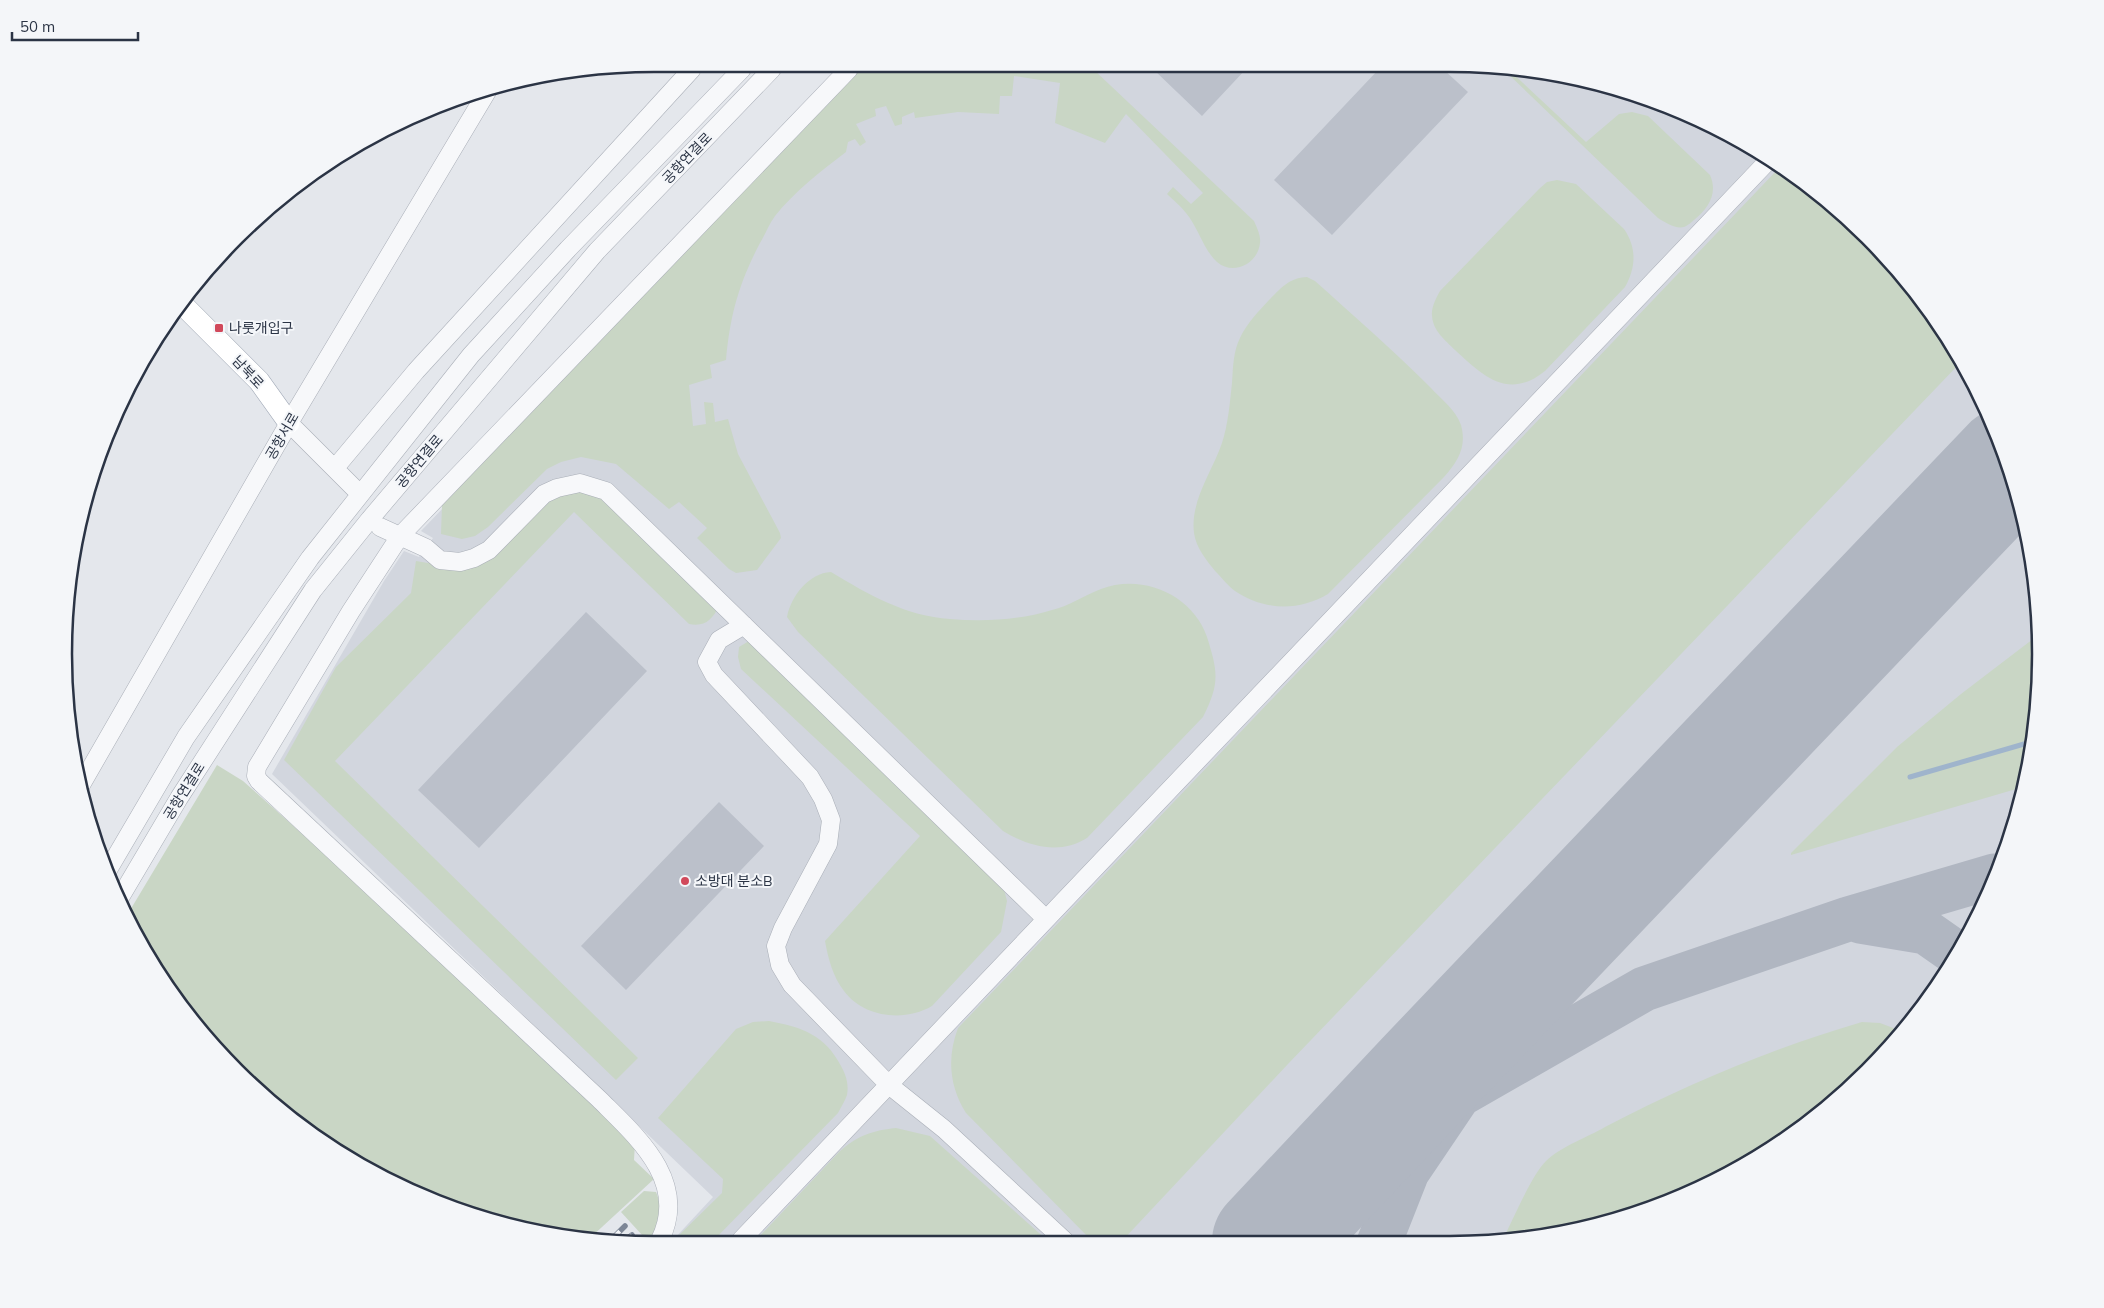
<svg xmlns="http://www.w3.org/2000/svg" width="2104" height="1308" font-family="Mulish,'Noto Sans KR',sans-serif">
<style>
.built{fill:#d2d6de}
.green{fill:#c9d6c5}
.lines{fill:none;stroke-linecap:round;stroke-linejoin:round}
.stream{stroke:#9fb4cc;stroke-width:5}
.taxiway{stroke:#b0b6c1;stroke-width:45}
.runway{stroke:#b0b6c1;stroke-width:114}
.building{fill:#bbc0ca}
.minor-casing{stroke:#a9aeb7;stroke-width:19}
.major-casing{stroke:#a3abb8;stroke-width:22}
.minor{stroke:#f7f8fa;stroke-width:18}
.major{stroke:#fff;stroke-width:21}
.rail-casing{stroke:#7d8696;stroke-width:5.5}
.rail{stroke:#f4f6f9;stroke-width:4;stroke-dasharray:11;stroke-linecap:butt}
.poi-dot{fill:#d1495b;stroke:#f4f6f9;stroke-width:2}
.labels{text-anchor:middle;stroke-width:4;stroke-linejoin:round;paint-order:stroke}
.street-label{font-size:14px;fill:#2b3445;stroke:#f4f6f9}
.poi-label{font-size:14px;fill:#2b3445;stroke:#f4f6f9;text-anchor:start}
.rim{fill:none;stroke:#2b3445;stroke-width:2.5}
</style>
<rect width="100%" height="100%" fill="#e4e7ec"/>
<path class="built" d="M864,69H1527L1676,109L1809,186L1894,265L1961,359L2009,464L2035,577L2039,692L2020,806L1980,915L1918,1013L1839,1098L1745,1165L1603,1224L1489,1243L673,1240L713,1197L272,774L384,581L404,551L419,557L433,538L421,531Z"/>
<path class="green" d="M858,69H1093L1254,221C1257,228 1261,236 1260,243C1258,264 1233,276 1217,262C1203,249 1198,227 1186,213C1181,206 1173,200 1167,194L1173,187L1191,204L1203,193L1126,114L1105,143L1055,123L1060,83L1014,76L1012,96H1000L999,114L958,112L915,118L914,112L902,117V124L895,126L886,106L875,109L876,116L856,124L866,142L860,146L855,139L848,142L846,152C821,171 795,191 775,216C769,224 765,235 760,243C739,283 730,315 726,360L710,365L712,378L689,385L693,426L706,424L704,402L713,403L715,422L728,419L738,454L780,533L781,538L757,570L736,573L729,569L697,538L707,528L679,502L669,509L616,464L581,457L561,462L547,469L488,527L475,536L462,539L441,534L442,505Z
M1503,69H1508L1586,142L1619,114L1632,112L1648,116L1710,175C1718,193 1709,208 1694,220C1692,222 1687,226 1684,227C1675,229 1666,223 1658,218Z
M1779,168L1809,186L1894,265L1962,361L1288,1064L1122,1241H1092L966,1113C949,1086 947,1057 958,1028Z
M1557,180L1576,184L1624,229C1637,248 1636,267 1625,287L1545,371C1508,401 1482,375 1455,350C1445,340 1433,331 1432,316C1431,308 1436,298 1440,291L1539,189L1547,182Z
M1307,277L1315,281C1354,316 1393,350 1430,387C1440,398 1456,410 1461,425C1467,447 1458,461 1444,477L1328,594C1298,612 1263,610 1235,591C1228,586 1222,578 1216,572C1207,561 1196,548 1194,533C1190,501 1212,472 1222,443C1228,425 1230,402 1232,383C1233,368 1233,352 1240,338C1247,323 1258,312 1270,299C1282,287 1289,278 1307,277Z
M594,486L719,606C712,620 705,627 689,624L574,512L335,761L638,1058L616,1080L284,760L336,667L411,593L416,561L458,568L551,493Z
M831,572C869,595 906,616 950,619C984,622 1020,620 1052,610C1069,606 1085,595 1101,589C1142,573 1193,595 1207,637C1218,672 1220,683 1203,717L1087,838C1060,855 1029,847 1003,831L798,632L787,617C791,596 809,573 831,572Z
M2037,636L2039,692L2023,787L1791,855V853L1897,747L1961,694Z
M749,641L1001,878L1007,901L1001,932L932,1006C905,1022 864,1018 844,991C833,977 828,958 825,941L920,836L741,669L738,657L739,647Z
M217,765L243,781L327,856L635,1143L634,1160L654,1179L589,1239H577L428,1199L295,1122L236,1071L163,982L129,912Z
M769,1021C802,1027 825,1035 841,1066C846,1075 849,1084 847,1095C845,1101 841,1107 838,1113L714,1240H674L722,1193L723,1179L658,1118L736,1029L753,1022Z
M1862,1022L1880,1023L1901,1031L1839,1098L1745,1165L1603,1224L1502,1241C1513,1220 1531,1176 1546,1161C1560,1147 1588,1137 1605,1127C1688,1084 1773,1048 1862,1022Z
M896,1128L930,1136L1048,1241L756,1240L840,1151C859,1135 871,1131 896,1128Z
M644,1191L656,1192C663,1208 661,1225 651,1240L638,1239L642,1235L621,1212Z"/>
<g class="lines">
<path class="stream" d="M1910,777L2031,742"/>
<path class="taxiway" d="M1894,585L2019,507
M1860,921L1926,932L1956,953
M1271,1240L1378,1152L1459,1095L1644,989L1848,919L1994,876
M1379,1243L1407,1172L1459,1095L1494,1037L1581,912"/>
<path class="runway" d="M1269,1242L1425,1076L2009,464"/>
</g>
<path class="building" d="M1153,69H1246L1202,116Z
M1379,69H1443L1468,92L1332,235L1274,180Z
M586,612L647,671L479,848L418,790Z
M719,802L764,846L626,990L581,946Z"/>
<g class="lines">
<g class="minor-casing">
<path id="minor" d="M289,423L360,494
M335,468L416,371L692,69
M380,527L426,548L440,560L460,562L474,558L489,550L544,494L557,488L580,483L606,491L1046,919
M744,625L719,640L707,662L714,675L810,777L823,799L831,820L828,844L783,928L776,946L780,965L792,985L889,1085L944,1129L1065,1241
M81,785L289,423L488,90
M108,870L186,737L310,558L471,355L568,249L742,69
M121,896L179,798L313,590L370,519L597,251L772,69
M660,1240C689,1181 637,1137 599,1099L259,781L256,776L257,767L351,611L400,536L849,69
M741,1240L1767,162"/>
</g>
<g class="major-casing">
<path id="major" d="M181,303L259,381L289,423"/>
</g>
<use href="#minor" class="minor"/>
<use href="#major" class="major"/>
<g class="rail-casing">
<path id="rail" d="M612,1239L625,1226
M627,1239L632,1235"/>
</g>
<use href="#rail" class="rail"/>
</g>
<g class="poi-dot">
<rect x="214" y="323" width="10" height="10" rx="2.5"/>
<circle cx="685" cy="881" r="5"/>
</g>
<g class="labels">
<g class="street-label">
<text transform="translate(687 158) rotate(-46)" y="5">공항연결로</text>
<text transform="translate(248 372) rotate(47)" y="5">남북로</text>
<text transform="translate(282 436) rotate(-60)" y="5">공항서로</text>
<text transform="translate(419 461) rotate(-50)" y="5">공항연결로</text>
<text transform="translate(184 791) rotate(-58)" y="5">공항연결로</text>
</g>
<g class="poi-label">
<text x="229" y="333">나룻개입구</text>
<text x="695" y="886">소방대 분소B</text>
</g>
</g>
<path d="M0 0H2104V1308H0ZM654 72H1450A582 582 0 0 1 2032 654V654A582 582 0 0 1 1450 1236H654A582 582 0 0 1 72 654V654A582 582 0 0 1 654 72Z" fill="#f4f6f9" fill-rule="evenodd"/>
<path class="rim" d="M654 72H1450A582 582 0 0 1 2032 654V654A582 582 0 0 1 1450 1236H654A582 582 0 0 1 72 654V654A582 582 0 0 1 654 72Z"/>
<path d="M12 32v8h126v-8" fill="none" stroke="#2b3445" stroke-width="2.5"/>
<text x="20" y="32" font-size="15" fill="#2b3445" stroke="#f4f6f9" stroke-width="4" paint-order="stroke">50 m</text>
</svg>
